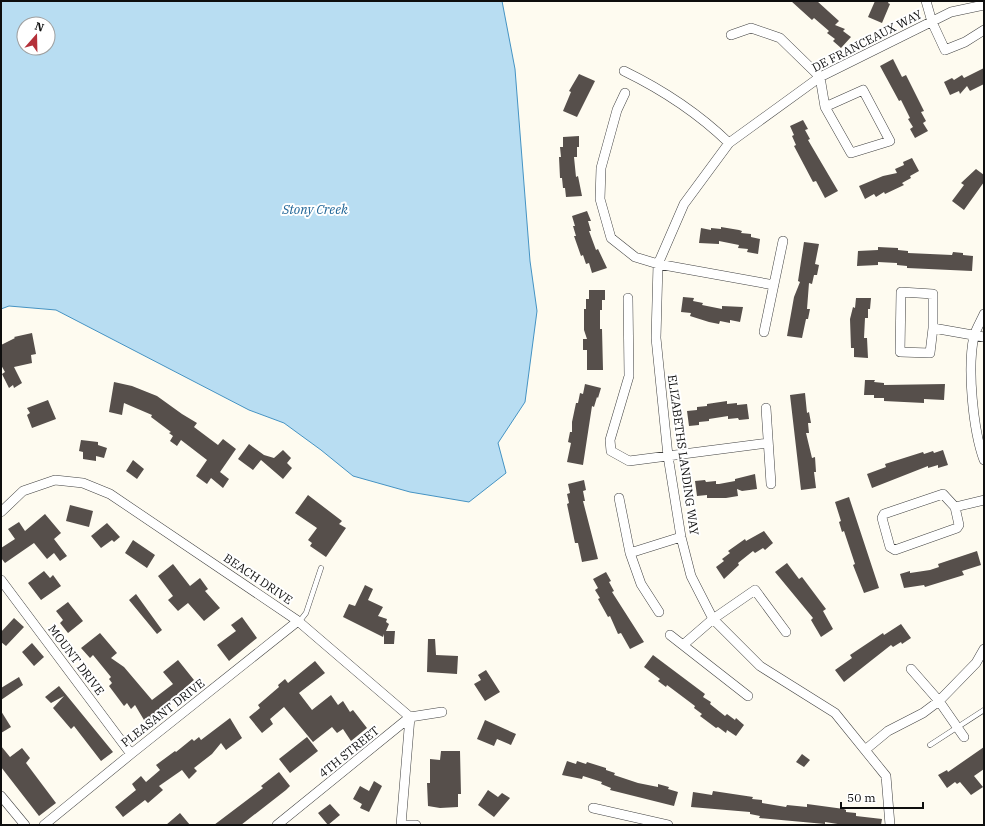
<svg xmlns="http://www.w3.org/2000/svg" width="985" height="826" font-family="'IBM Plex Serif',serif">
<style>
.water{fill:#b8ddf2;stroke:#4593c3;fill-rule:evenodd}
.building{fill:#564f4b}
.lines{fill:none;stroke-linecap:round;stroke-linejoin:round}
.lane-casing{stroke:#414141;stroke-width:5.5}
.street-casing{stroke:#414141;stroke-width:10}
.lane{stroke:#fff;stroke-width:4.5}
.street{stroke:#fff;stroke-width:9}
.labels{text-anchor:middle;stroke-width:4;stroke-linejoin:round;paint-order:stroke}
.street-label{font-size:12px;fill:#0e0e0e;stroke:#fff}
.water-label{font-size:13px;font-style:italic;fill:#206597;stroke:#fff}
</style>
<rect width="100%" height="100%" fill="#fefbf0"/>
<path class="water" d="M1,1H502L515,69L530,261L537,311L525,402L498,443L506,473L469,502L410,492L353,476L321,450L284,423L249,410L56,310L9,306L1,309ZM24,24H48V48H24Z"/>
<path class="building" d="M791,1H817L839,21L835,25L845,29L843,31L851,37L841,48L833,41L835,39L827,33L829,31L814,18L812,20Z
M875,1H889L888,3L890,4L882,23L868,17Z
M893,59L902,77L906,75L924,111L921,112L926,121L923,123L928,131L915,138L910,129L913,127L908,119L910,118L901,100L899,101L880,66Z
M984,68V84L970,91L967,86L960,94L959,91L950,95L944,82L952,78L954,80L962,75L964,78Z
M579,74L595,81L577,117L563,111L571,92L569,91Z
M803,120L808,129L805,130L810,139L808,140L838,191L825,198L816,181L813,182L794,146L796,145L792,136L794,135L790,126Z
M579,136V147H577V157H574L576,177L578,176L582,196L566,197L565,188H563L562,178H560L559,157H561L560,147H563V137Z
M912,158L919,171L910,176L911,178L902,183L904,185L885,194L884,192L876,197L874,194L865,199L859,186L883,176L897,173L895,169L904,165L903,162Z
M976,169L984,175V182L964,210L952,201L964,185L961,183Z
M587,211L591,221H588L591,231H589L596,250L598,249L607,268L592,273L589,263L586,264L583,255L581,256L574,236H576L573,226H575L572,216Z
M721,227L739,230L742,231L741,233L751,234V237L760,239L758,254L747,252L748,249L738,248L739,245L719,241V244L699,243L701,228L711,230V228L721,229Z
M804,242L819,244L815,264L819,265L817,275H814L812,284L809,283L807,309H810L808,319H806L802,338L787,336L794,297L800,282L798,281Z
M878,247L898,248V250L908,251V253L952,255L953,252L963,253V255L973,256L972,271L907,268V266L897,265V263L878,262V265L857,266L858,251L878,250Z
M589,290H605V300H602V310H600V329H602L603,370H587V350H583V339H587L584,330V309H586V299H589Z
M683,297L694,298L693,301L703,303L702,305L722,309V306L743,307L740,322L730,320V323L720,321L719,324L709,322L690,316L691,313L681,312Z
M856,298H871L870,309H868V318H865L864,338H867L868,358L854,357V348H851L850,319L853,307L855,308Z
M32,333L36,354L31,355L32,363L14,367L22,383L14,388L13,385L9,388L2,374L5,372L1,365V345L15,338L14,337Z
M865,380H875L874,382L884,383V385L945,384L944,400L924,399V403L884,401V398H874V395H864Z
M114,382L132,386L157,396L182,414L197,423L194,427L218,445L223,439L236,449L220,472L229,479L223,488L211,478L207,484L196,476L207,460L181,440L177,446L170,441L173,436L169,433L171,432L151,417L152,415L124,403L122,415L109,412Z
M585,384L601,388L598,398L597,397L594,407L592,406L583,465L567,462L571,443L568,442L570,432H572V422L576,403H578L580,393L583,394Z
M805,393L807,413L809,412L811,423H808L809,433H806L812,458L815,457L816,472H814L816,488L801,490L790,395Z
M48,400L56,419L32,428L27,415L30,413L27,408Z
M727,401V404L737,403V405L747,404L749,419L739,420L738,418L728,419V416L709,419V421L699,422V425L689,426L687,411L697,410V407L707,406V404Z
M81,440L98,442V445L107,448L104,458L96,456V461L83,459V452L79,451Z
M249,444L264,455L274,458L283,450L291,458L287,463L292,468L283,479L261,460L253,470L238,459Z
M943,450L948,465L938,468V465L928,468V466L872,488L867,474L886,467L885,464L923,452L924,454L933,451L934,453Z
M133,460L144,469L137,479L126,471Z
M755,474L757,489L742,491L737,489L738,496L726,498H707V495L697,496L695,481L705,480L706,482L716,481V484H719L735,481V479Z
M584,480L586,490L583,491L585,501H583L598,559L582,562L578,543H575L567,504L569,503L567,494L570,493L568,484Z
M308,495L342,521L339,524L346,528L326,557L310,546L312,543L308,540L317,528L295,513Z
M849,497L879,588L864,593L853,565L855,564L844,531L842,532L839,522L841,521L835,502Z
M70,505L93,511L89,527L66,521Z
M45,514L61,533L54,539L67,556L60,561L54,553L47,559L34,543L5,563L1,558V548L15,539L8,529L19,522L25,531Z
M107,523L120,537L114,542L112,540L101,548L91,536Z
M764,531L773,543L765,550L763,548L755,553L753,551L738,563L739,565L724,579L716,567L724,561L722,559L730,553L728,551L745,539L746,541Z
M133,540L155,555L147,568L125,553Z
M977,551L981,565L962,571L964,575L925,587L924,585L904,588L900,574L910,571V573L930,570L939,567L938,564Z
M787,563L799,579L802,577L826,609L823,611L833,629L821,637L811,620L813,618L775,572Z
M173,564L190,586L200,578L208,589L205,591L220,608L204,621L188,603L178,611L168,600L173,596L158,576Z
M44,571L50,578L53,575L61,586L41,600L28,583Z
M606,572L611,581L609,582L614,591L612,592L644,642L630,649L621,633L618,634L610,616L608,617L598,599L600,598L595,590L598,588L593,579Z
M365,585L373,589L368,600L383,607L378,616L387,619L386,622L389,624L386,631H395L394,644H384V634L383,637L343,617L349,604L355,606Z
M136,594L162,630L157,634L129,600Z
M68,602L83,621L68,633L60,623L63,620L56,611Z
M242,617L257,638L229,661L217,645L236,631L231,625Z
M14,618L24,627L6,646L1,642V632Z
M901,624L911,638L902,644L901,642L893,647L891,645L844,682L835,670L852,658L850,655L883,633L884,635Z
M100,633L117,653L111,658L124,667L152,700L173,684L163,672L178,660L194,680L168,703L171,706L147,725L135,705L131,709L127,703L124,706L109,686L112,683L109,679L111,677L93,655L90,658L81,648Z
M428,639H435L436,655L458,656L457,674L427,672Z
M32,643L44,657L34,666L22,652Z
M653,655L705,694L703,697L711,702L710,704L725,716L727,714L735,720L736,718L744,725L736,736L727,730L726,733L718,727L716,728L700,716L702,714L694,708L695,706L667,685L666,687L658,681L660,679L644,667Z
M315,661L325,673L299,693L312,710L331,695L338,705L343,701L350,712L353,710L367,728L351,741L343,729L337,733L332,727L313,742L284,707L270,719L273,724L262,733L249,717L260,708L258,705L279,687L278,685L285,679L288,683Z
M486,670L500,692L485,701L474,684L481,680L478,675Z
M19,677L23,685L1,700V688Z
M59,686L113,752L101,761L74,726L71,729L53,708L64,696L51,703L45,697Z
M1,711L11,727L1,733Z
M230,718L242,738L226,750L221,743L212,754L194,768L197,771L189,779L182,770L159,786L163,790L148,803L145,800L123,817L115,807L136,790L132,784L141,776L146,782L160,770L156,765L175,751L176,752L192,739L194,741L199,737L201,740Z
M485,720L516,734L511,745L497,739L494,746L477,739Z
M307,737L318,751L290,773L279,759Z
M1,746L10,757L22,748L30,758L26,763L56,803L39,816L1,767Z
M984,747V769L974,776L983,787L971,795L960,782L957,784L955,782L947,788L938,775L947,770L948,772Z
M441,751H460L461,794H458V807L440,808L428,806L427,783H430V759L440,760Z
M802,754L810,760L804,767L796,762Z
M567,761L576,764L577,761L586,764L587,762L590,763L606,768V770L615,773L614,775L638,783L658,787V784L669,787L668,789L678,792L674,806L610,790L611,788L601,784L602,782L583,776L582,779L562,775Z
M279,772L290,786L286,790L241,825H214L263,788L261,786Z
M374,781L382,786L369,812L360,808L362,804L353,799L360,786L369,791Z
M488,790L498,797L502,793L510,798L494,817L478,805Z
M713,791L753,797L752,799L762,800V803L786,807L787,805L807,807V804L844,809L846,810V812L856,813V816L882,819L881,825H844L825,822V824L759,818L760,816L750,814V812L691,807L693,792L712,795Z
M330,804L340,815L328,825L318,813Z
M180,813L190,825H166Z"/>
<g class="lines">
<g class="lane-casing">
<path id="lane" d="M299,622L306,613L321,568
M930,745L984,710"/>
</g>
<g class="street-casing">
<path id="street" d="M926,1L932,22L945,50L965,42L984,30
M731,35L751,28L780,38L820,77L825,107L851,153L890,141L863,90L825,107
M624,71C663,90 698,113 729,143
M625,93L617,110L601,168L600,199L611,238L635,257L658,264L774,285
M628,298L629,376L610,440L611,451L629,461L768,443
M984,314C981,321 976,329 974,336C967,368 973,430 984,460
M933,328V294L901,292L900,352L930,353L933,328L984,337
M764,332L783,241
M766,408L771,484
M943,494L955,507L959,525L957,528L895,550L890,547L882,518L884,514Z
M619,498L630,553L641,584L659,612
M955,507L984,500
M1,512L23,491L55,480L83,483L110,494L298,621L410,717L401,825
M630,553L681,537
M1,580L131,754
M670,635L748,696
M683,645L713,619L755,590L786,632
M911,669L939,701L964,737
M865,750L888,731L923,713L939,701L976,663L984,649
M1,796L25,825
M593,808L668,825
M44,825L131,754L298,621
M277,825L410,717L442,712
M401,825H416
M890,825L886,776L835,713L760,666L713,619L691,576L681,537L668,456L656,338L658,264L684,204L729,143L820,77L951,12L984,5"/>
</g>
<use href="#lane" class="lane"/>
<use href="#street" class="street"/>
</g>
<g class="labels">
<g class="street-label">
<text transform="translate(867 41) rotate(-27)" y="4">DE FRANCEAUX WAY</text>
<text transform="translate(683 455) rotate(82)" y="4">ELIZABETHS LANDING WAY</text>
<text transform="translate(258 579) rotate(34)" y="4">BEACH DRIVE</text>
<text transform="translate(76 660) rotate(53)" y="4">MOUNT DRIVE</text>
<text transform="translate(163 713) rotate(-38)" y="4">PLEASANT DRIVE</text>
<text transform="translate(349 752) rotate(-39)" y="4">4TH STREET</text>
</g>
<g class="water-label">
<text x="315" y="214">Stony Creek</text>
</g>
</g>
<rect width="985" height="826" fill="none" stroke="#0e0e0e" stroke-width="4"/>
<g transform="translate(36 36) rotate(20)"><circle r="19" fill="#ffffff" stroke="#9f9f9f"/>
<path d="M0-3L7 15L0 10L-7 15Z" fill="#b43039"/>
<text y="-6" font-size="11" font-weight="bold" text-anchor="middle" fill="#0e0e0e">N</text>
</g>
<path d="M841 802v6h82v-6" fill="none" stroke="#0e0e0e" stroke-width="2"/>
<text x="847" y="802" font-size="12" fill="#0e0e0e" stroke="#ffffff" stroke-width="3" paint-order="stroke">50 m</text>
</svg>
